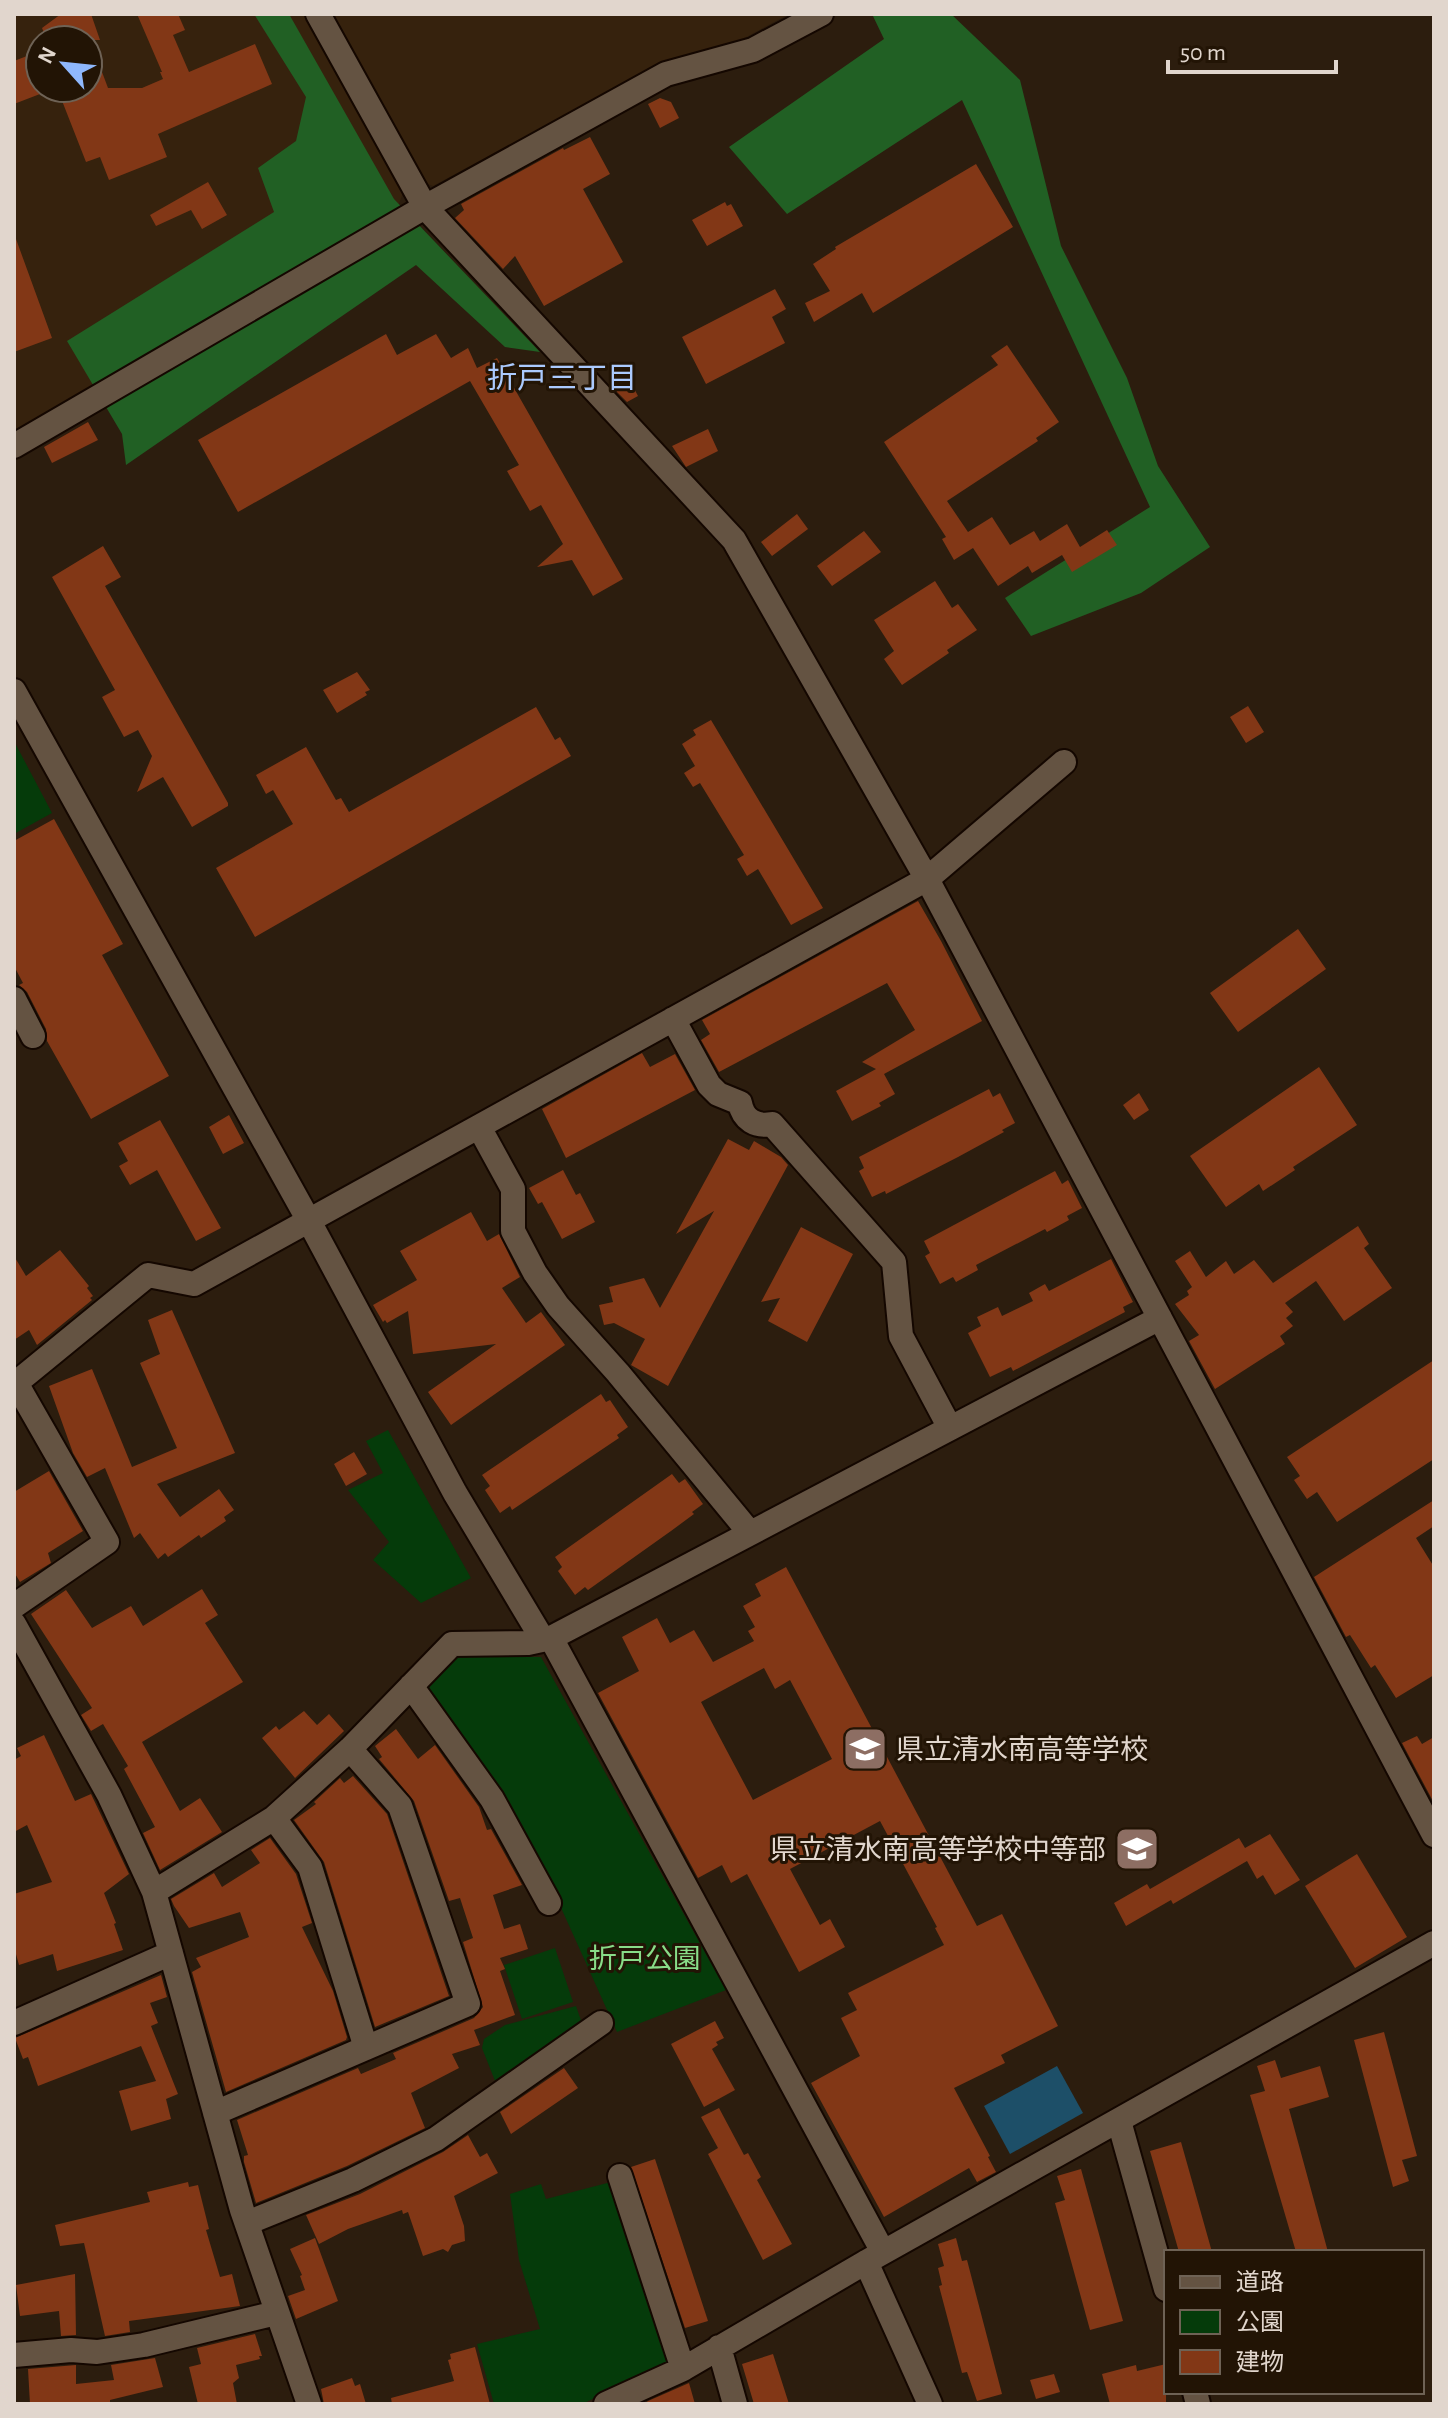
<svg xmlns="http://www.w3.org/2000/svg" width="1448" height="2418" font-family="'Alegreya Sans','Noto Sans JP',sans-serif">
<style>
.built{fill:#36220d;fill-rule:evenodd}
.green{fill:#053b0a}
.forest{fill:#216024}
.water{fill:#1d4f68}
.building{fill:#823716;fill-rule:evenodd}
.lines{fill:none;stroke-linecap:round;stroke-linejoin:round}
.minor-casing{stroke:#140700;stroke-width:28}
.minor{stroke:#645342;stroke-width:24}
.labels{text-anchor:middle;stroke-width:6;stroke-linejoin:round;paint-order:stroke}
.poi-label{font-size:28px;fill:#e1d6cd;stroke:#221405;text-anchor:start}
.park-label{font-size:28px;fill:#88dc88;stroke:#221405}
.neighbourhood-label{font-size:30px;fill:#abcafe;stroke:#221405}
</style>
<rect width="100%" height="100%" fill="#2c1d0e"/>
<path class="built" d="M14,14H305L403,193L394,217L14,438ZM40,40H88V88H40Z
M330,14H789L739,41L668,60L433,186L420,181Z"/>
<path class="green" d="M14,741L52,813L14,834Z
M388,1430L471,1578L421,1603L373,1560L389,1542L348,1490L383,1473L366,1441Z
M459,1656L541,1657L726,1990L617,2032L535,1850L424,1687Z
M555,1948L573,2002L522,2019L504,1965Z
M576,2006L584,2029L497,2086L482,2048L484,2039L505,2025Z
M611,2182L670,2363L582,2404H494L477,2344L540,2329L519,2260L510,2194L541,2184L546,2199Z"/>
<path class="forest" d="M254,14H289L394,199L540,352L505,347L416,265L126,465L122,434L67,341L274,212L258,168L296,141L306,97Z
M872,14H951L1020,80L1061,246L1127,378L1158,466L1210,547L1141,593L1031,636L1005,598L1150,507L962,100L787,214L729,147L884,39Z"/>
<path class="water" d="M1057,2066L1083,2113L1010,2154L984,2106Z"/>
<path class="building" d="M61,14H91L100,40H90L108,88H142L163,79L160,72H162L137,14H178L185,30L173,35L189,72L255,44L272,84L158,134L167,157L109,180L100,157L86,162L57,88H88V40H47L42,28Z
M40,51V94L14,104V61Z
M660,98L671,102L679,118L660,128L648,104Z
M590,137L610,174L583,189L623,262L544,306L515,256L503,269L455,218L464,210L461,204L563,148L564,150Z
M976,164L1013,227L873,313L862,293L814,322L805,303L830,291L813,264L836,249L835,247Z
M208,182L227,215L202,229L191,210L156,226L150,215Z
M725,202L727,206L731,204L743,226L707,246L692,220Z
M14,239H16L52,338L14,352Z
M775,289L786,309L772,317L785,343L706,384L682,337Z
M386,334L397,355L436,334L451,358L468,348L477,368L497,358L623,579L593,596L572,560L537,567L563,544L541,505L530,511L507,471L519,465L470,381L238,512L198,440Z
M1007,345L1059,422L1036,438L1038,441L947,501L968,532L992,517L1010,545L1034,531L1040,541L1067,524L1080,547L1107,530L1117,545L1072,572L1062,555L1032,573L1028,566L998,586L973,548L954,560L942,539L946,537L884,442L998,365L991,356Z
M627,375L638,396L627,402L610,385Z
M88,422L98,440L52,463L44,447Z
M708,429L718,451L686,467L672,446Z
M797,514L808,529L772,556L761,542Z
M864,531L881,552L832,586L817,566Z
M103,546L121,577L105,586L228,803V806L192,827L163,777L137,792L152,756L138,730L124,737L102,697L115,690L52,577Z
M935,581L952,608L958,604L977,630L947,650L949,653L902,685L884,659L894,651L874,620Z
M357,672L370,690L365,692L367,695L337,713L323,690Z
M1248,706L1264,732L1246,743L1230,717Z
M536,707L555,740L560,737L571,756L255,937L216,868L293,824L273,790L266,794L256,775L306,747L336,800L341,798L349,812Z
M711,720L823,908L791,925L758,869L747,876L737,859L744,855L700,783L693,787L684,773L695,766L682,744L696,735L693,730Z
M54,819L123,944L102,955L169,1076L91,1119L47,1041L46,1029L27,992L19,985L23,983L14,966V841Z
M918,901L941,941L982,1021L884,1074L895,1094L879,1103L881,1106L852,1121L836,1091L876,1069L862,1062L915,1030L887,983L719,1072L701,1040L710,1034L702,1020Z
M1298,929L1326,969L1238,1032L1210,993Z
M642,1053L650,1067L675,1054L695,1090L566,1158L542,1109Z
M1319,1067L1357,1125L1293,1167L1295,1170L1263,1191L1259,1184L1226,1207L1190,1156Z
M989,1089L993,1097L1000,1093L1015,1123L1002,1130L1004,1132L958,1157L886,1194L885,1191L872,1197L859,1171L864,1168L859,1157Z
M1139,1093L1149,1110L1134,1120L1123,1105Z
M229,1115L244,1143L223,1154L209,1127Z
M160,1120L221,1228L196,1241L157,1170L130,1185L119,1166L128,1161L118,1143Z
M728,1139L749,1150L754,1141L781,1157L788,1165L668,1386L631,1365L645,1339L614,1323L604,1325L599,1305L613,1302L609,1287L644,1278L660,1308L714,1211L676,1234Z
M563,1170L576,1195L580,1193L595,1222L562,1239L542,1202L538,1204L529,1188Z
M1055,1171L1062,1184L1068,1180L1082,1208L1067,1216L1069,1220L1047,1232L1045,1229L976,1265L978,1270L956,1282L953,1277L940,1284L925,1256L930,1253L924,1241Z
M471,1212L487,1241L499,1234L520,1277L502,1288L526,1323L541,1312L565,1345L451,1425L428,1392L496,1344L413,1354L408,1311L387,1323L385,1320L383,1322L373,1305L417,1280L400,1251Z
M1358,1226L1369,1244L1364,1248L1392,1288L1344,1321L1316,1281L1285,1303L1293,1312L1286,1318L1293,1326L1280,1336L1285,1344L1215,1389L1189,1341L1199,1335L1175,1304L1189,1295L1187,1291L1192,1287L1175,1261L1190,1251L1206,1277L1226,1261L1234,1274L1254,1260L1273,1283Z
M801,1227L853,1254L807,1342L768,1321L780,1298L761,1302Z
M60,1250L89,1286L87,1288L93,1296L90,1298L92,1300L37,1345L29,1330L14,1340V1256L26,1276Z
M1111,1259L1133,1302L1123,1307L1125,1312L1013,1371L1011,1367L990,1377L968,1333L981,1326L977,1317L998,1307L1002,1316L1033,1301L1029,1293L1045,1284L1049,1291Z
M172,1310L235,1453L157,1484L180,1517L219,1489L234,1510L224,1517L226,1521L201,1538L199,1535L168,1557L165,1553L158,1559L140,1533L134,1538L105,1468L87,1477L73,1453L49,1386L92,1369L132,1467L177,1448L140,1363L160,1354L148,1320Z
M1434,1360V1459L1337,1522L1317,1492L1307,1499L1294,1480L1300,1476L1287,1457Z
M601,1394L606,1402L610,1400L628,1427L617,1435L619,1438L512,1510L510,1506L500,1513L485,1490L490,1486L482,1475Z
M354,1452L367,1474L346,1486L334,1464Z
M49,1471L83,1531L48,1553L51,1563L20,1582L14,1572V1492Z
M672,1474L679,1483L685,1479L703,1504L692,1512L694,1514L671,1531L588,1590L585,1587L575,1595L558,1571L562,1567L555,1557Z
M1434,1500V1526L1416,1538L1434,1567V1675L1396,1698L1375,1665L1371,1668L1350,1635L1346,1637L1314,1577Z
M786,1567L977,1926L1002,1914L1058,2026L1001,2055L1005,2063L954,2088L990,2156L988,2157L996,2172L977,2182L969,2168L884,2217L811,2083L860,2056L841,2018L857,2010L848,1993L944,1945L935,1928L937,1927L880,1821L790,1869L820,1925L830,1919L845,1947L799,1972L747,1874L731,1883L722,1865L698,1878L598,1693L639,1671L622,1637L657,1618L670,1643L694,1630L713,1662L754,1641L748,1631L755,1627L743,1606L761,1596L755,1584ZM764,1668L775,1689L790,1680L832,1759L753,1800L701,1702Z
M202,1589L218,1615L205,1623L243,1682L142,1742L180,1811L200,1798L222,1832L160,1870L143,1833L155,1827L124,1769L128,1766L103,1724L91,1731L81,1715L92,1708L31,1614L66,1590L92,1628L131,1606L143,1626Z
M304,1711L317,1725L329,1714L344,1731L295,1778L262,1738L276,1726L279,1730Z
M396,1729L418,1759L435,1745L479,1807L487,1830L491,1829L522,1885L493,1895L504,1929L520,1924L528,1949L500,1958L505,1969L500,1971L515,2015L474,2030L480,2045L452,2054L459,2068L411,2093L425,2128L347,2166L256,2203L244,2162V2156L248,2155L237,2120L358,2068L361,2074L396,2059L393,2053L474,2018L483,2007L463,1942L473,1938L460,1898L449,1901L414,1801L379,1759L382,1757L375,1746Z
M44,1735L75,1801L91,1794L129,1874L104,1893L116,1923L114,1924L123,1950L57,1971L53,1954L19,1965L14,1947V1894L52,1882L27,1825L14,1832V1760L21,1756L17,1748Z
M1417,1736L1422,1744L1434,1737V1803L1402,1743Z
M353,1776L387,1814L449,1996L375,2027L324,1862L294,1820L316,1804L314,1802L340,1778L344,1783Z
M1270,1834L1300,1880L1275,1895L1263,1875L1257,1879L1247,1861L1173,1904L1171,1900L1126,1926L1114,1903L1147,1884L1150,1889L1239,1838L1245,1848Z
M270,1838L296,1874L312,1923L302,1927L333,1991L347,2037L346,2040L226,2092L192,1972L201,1967L196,1958L249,1937L240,1912L189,1928L174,1906L171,1899L214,1873L222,1887L260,1863L251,1850Z
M1357,1854L1407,1937L1355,1968L1305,1886Z
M161,1975L167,1997L150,2003L158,2023L151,2026L178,2094L166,2099L171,2119L131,2131L119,2091L156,2081L141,2046L38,2086L28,2057L23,2059L15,2038Z
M715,2021L724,2038L716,2042L718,2045L712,2049L735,2090L704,2107L671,2044Z
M1384,2032L1417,2156L1402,2160L1409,2181L1393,2187L1354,2040Z
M1275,2060L1281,2078L1320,2066L1329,2097L1289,2109L1328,2252H1296L1250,2095L1265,2091L1257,2066Z
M564,2068L578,2088L511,2134L500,2112Z
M719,2108L744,2155L748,2153L761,2177L757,2180L792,2244L763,2260L708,2154L718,2148L701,2117Z
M468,2135L480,2157L487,2153L498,2173L454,2196L464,2226L465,2241L452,2245L448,2252L443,2249L423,2256L408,2212L403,2214L402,2210L348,2229L319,2244L306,2215L360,2194L443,2152Z
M1181,2142L1212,2252H1179L1150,2151Z
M655,2159L708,2321L685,2328L631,2167Z
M1081,2169L1123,2321L1090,2330L1055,2203L1065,2200L1057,2176Z
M188,2182L189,2187L198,2185L209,2229L206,2230L220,2277L232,2274L240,2306L129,2321L130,2332L105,2336L84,2243L60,2246L55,2225L150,2202L147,2192Z
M315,2238L338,2301L296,2319L288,2296L305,2290L300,2276L302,2275L290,2249Z
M956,2238L962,2261L967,2260L1002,2394L977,2401L967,2372L962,2373L939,2286L942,2285L938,2268L944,2266L938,2244Z
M75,2274L76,2335L61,2336L59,2311L20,2316L16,2285Z
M255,2334L262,2356H259L260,2359L236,2365L239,2378L233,2383L237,2404H198L189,2367L201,2364L197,2348Z
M475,2347L490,2404H392L391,2398L454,2381L448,2360L451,2359L450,2354Z
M773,2354L789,2404H754L742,2364Z
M155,2358L163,2387L110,2400V2404H30L28,2369L76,2365V2384L114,2380L111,2365Z
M1166,2364V2404H1110L1102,2374L1136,2365L1137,2371Z
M1054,2374L1060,2392L1036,2399L1030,2380Z
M352,2378L355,2386L360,2384L366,2404H324L321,2389Z
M689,2383L695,2404H644L648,2401Z"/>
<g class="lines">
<g class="minor-casing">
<path id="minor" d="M318,14L425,207L734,540L927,879L1434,1835
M14,446L425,207L666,74L753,50L821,14
M14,691L309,1221L455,1493L543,1640
M14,999L33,1036
M673,1019L709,1085L718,1094L740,1103C743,1120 756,1127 772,1124L894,1262L901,1336L950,1428
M479,1127L513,1189V1231L535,1273L558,1306L618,1373L750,1533
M14,1606L107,1542L16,1383L148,1275L194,1284L927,879L1064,762
M14,1624L109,1795L154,1892L242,2210L309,2404
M551,1638L883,2252
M411,1686L492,1799L549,1903
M274,1818L310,1867L366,2048
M154,1892L274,1818L350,1749L452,1644L528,1643L551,1638L1160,1318
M14,2023L171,1953
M215,2113L468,2004L400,1806L350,1749
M1119,2121L1166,2289
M620,2176L683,2369
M247,2223L353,2180L436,2139L601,2023
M866,2262L930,2404
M719,2347L735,2404
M14,2355L71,2350L97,2352L144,2345L276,2313
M1195,2392L1198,2404
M606,2404L683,2369L866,2262L1434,1943"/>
</g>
<use href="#minor" class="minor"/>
</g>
<defs>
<g id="school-square" transform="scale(2.3)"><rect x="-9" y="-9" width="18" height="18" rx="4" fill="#8d6e63" stroke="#221405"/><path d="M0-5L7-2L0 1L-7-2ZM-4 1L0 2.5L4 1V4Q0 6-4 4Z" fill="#fff"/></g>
</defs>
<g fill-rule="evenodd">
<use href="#school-square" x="865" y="1749"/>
<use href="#school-square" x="1137" y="1849"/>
</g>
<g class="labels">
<g class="poi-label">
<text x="896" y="1759">県立清水南高等学校</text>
<text x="1106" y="1859" text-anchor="end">県立清水南高等学校中等部</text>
</g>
<g class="park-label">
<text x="645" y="1968">折戸公園</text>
</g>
<g class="neighbourhood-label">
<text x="562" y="388">折戸三丁目</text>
</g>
</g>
<rect width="1448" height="2418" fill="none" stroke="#e1d6cd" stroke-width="32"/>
<rect x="1164" y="2250" width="260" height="144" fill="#221405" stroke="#6e6255" stroke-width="2"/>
<rect x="1180" y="2276" width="40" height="12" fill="#645342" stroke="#6e6255" stroke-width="2"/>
<text x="1236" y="2290" font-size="24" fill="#e1d6cd">道路</text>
<rect x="1180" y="2310" width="40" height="24" fill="#053b0a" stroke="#6e6255" stroke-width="2"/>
<text x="1236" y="2330" font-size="24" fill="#e1d6cd">公園</text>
<rect x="1180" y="2350" width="40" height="24" fill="#823716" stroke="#6e6255" stroke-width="2"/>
<text x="1236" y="2370" font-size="24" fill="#e1d6cd">建物</text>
<g transform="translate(64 64) rotate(297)"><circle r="38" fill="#221405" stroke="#6e6255" stroke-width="2"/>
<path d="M0-6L14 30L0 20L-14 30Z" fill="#8fb8fd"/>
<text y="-12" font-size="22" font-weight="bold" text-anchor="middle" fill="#e1d6cd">N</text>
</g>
<path d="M1168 60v12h168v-12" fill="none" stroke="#e1d6cd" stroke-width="4"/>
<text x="1180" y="60" font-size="24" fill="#e1d6cd" stroke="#221405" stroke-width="6" paint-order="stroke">50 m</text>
</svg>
